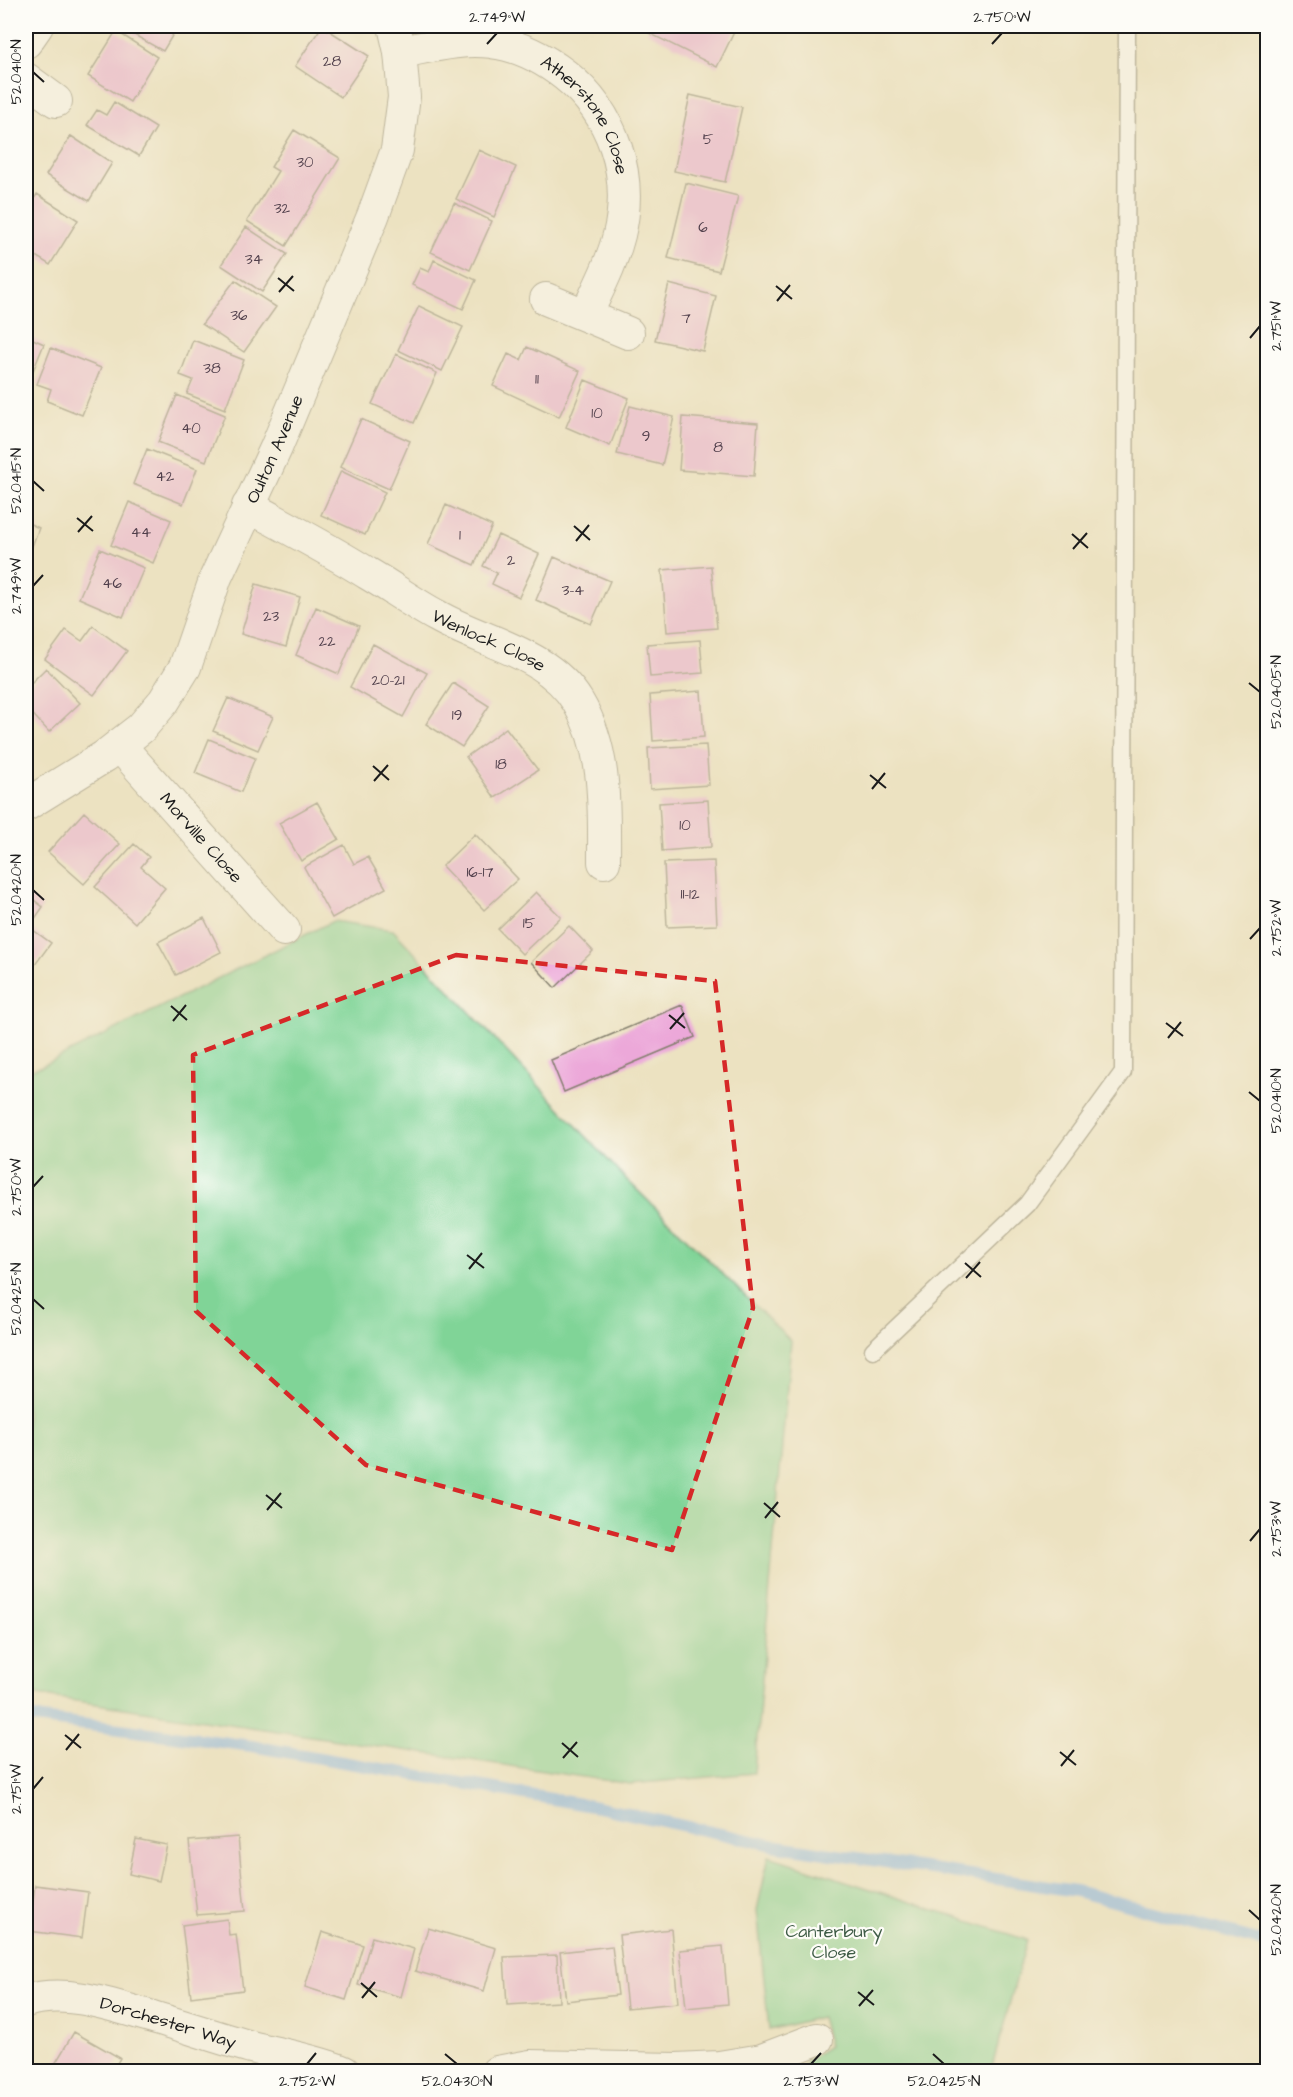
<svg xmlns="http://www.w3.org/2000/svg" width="1293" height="2097" font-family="'Architects Daughter',sans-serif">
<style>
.green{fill:#80d497;stroke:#4e785a;stroke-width:1.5}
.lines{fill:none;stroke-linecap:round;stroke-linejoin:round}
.stream{stroke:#7aaee7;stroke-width:12}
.building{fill:#eca8d9}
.lane-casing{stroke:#847f6e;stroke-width:19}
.street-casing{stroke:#847f6e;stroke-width:34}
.lane{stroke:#fff;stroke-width:16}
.street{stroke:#fff;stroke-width:32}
.marked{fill:none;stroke:#d62828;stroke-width:4.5;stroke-dasharray:12 8;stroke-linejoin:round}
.ticks{fill:none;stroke:#1c1c1c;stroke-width:2}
.labels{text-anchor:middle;stroke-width:4.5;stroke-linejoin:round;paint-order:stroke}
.number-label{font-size:15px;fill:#503f4b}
.street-label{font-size:18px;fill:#1c1c1c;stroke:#fdfcf7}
.park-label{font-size:18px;fill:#3f5c47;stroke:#fdfcf7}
.neatline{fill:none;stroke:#1c1c1c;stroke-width:2}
.ticks-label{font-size:15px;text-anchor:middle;fill:#1c1c1c}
</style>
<rect width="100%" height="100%" fill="#fdfcf7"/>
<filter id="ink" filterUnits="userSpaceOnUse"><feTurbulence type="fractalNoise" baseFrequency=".0167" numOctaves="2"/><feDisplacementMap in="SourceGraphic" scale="12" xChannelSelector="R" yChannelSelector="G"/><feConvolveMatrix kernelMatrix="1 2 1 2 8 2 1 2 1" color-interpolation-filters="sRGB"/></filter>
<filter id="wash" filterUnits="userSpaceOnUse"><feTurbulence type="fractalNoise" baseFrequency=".008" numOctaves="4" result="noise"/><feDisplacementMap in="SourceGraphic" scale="24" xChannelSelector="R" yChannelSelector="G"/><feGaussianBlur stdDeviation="1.35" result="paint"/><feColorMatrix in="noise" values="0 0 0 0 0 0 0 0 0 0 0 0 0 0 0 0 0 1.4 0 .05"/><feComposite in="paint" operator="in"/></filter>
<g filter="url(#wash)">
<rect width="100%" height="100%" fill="#ece2c1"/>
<path class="green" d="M333,921L393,930L625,1178L791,1341L754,1773L630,1784L37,1695L26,1689V1071L42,1066Z
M769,1856L1027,1940L991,2071H802L806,2061L829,2046L821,2017L769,2030L757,1910Z"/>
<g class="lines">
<path class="stream" d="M26,1717L252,1746L597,1807L772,1845L1076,1891L1268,1943"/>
</g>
<g id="blocks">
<path class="building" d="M118,26H178L163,51Z
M322,26L369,56L341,97L295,66Z
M650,26H737L717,67L647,32Z
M116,31L157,57L130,102L88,76Z
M690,95L742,107L725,182L674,171Z
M114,102L156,128L139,156L87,125L97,110L106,115Z
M294,130L340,158L286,246L247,221L278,171L271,167Z
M71,136L112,163L89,201L46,175Z
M479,150L516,167L494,217L456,199Z
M686,183L738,196L719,271L668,258Z
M37,194L78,220L50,265L26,250V212Z
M454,203L492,221L470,270L431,252Z
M246,227L287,254L262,292L221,265Z
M434,260L476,280L463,309L412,285L420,268L429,272Z
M235,280L276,307L244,352L202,324Z
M669,284L716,296L703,351L655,340Z
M419,306L463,327L442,371L398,350Z
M26,336L44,344L26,388Z
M193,340L244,360L225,409L187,394L193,380L180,375Z
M527,347L580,371L559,417L493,386L508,354L521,360Z
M51,348L101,368L82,415L47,401L51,389L37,384Z
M396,354L437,373L414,423L372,404Z
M585,380L629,398L610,446L566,427Z
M177,395L225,415L206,461L158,442Z
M630,406L674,417L662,465L617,454Z
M683,417L758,423L754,476L679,470Z
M361,419L410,441L389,489L340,467Z
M147,449L197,469L183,504L133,484Z
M341,471L385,492L365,535L321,515Z
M129,502L171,520L153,563L111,545Z
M446,505L492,526L474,565L428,544Z
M26,522L39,528L26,562Z
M498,535L539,554L519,597L492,584L497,573L483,566Z
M100,549L144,568L123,617L79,598Z
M554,557L610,581L591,624L536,600Z
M711,566L717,628L667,632L662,570Z
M256,584L300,597L286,647L241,634Z
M316,607L359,626L339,674L296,655Z
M93,626L127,651L94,695L45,659L66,630L82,641Z
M700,640L703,673L650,677L647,644Z
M373,644L427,673L403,717L350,687Z
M46,668L80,703L49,732L26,707V688Z
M453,683L489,706L462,747L426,724Z
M701,691L704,737L653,741L650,695Z
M228,698L273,717L258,750L213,731Z
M506,728L538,770L495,798L466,757Z
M209,739L255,758L241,792L195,773Z
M706,745L709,785L650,789L648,748Z
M708,800L711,847L662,851L659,803Z
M317,802L339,839L301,861L279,823Z
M84,812L120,844L84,884L48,852Z
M475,834L518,879L484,910L442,866Z
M134,844L149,857L141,867L165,888L135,923L95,887Z
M344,845L354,864L368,857L386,888L332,918L304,867Z
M714,861L717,925L667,927L664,863Z
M536,892L561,917L522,954L498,929Z
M26,894L43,907L29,927L51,943L26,977Z
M204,918L221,952L176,975L158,942Z
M569,926L593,951L555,988L531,962Z
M682,1005L695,1037L564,1092L551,1060Z
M238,1837L245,1911L197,1915L189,1841Z
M136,1839L167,1845L159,1881L129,1874Z
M35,1885L88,1892L82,1938L29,1931Z
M227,1919L229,1935L236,1934L243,1990L191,1997L182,1925Z
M428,1928L496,1948L484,1991L415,1971Z
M671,1929L678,2003L627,2008L619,1935Z
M322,1932L363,1945L346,2000L305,1987Z
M372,1937L414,1949L401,1997L358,1985Z
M612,1946L618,1995L566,2001L560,1952Z
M723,1946L728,2004L686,2008L680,1950Z
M557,1955L559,2002L507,2005L504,1957Z
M74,2032L120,2058L112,2072H56L52,2069Z"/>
</g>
</g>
<g filter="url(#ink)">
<use href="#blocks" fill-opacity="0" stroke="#847f6e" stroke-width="1.5"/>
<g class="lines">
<g class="lane-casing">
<path id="lane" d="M873,1350L1027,1204L1123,1072L1127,26"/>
</g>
<g class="street-casing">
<g id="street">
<path d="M26,42L37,26"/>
<path id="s1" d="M400,52C429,47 461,38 491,42C519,45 543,58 565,75C613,113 634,175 619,235C612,263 598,289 586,315"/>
<path d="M26,79L56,101"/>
<path d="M546,299L628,333"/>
<path id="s2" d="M248,506C288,528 329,549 367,573C391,587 413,603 437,616C484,643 548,652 578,702C607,750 604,808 604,862"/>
<path id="s3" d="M119,745L284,930"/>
<path id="s4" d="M26,805L105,756L141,728L164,701L185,667L216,577L276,448L373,216L397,150L404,97L400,52L394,26"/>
<path id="s5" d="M26,2001C65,1989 108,2004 146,2015C181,2025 216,2037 251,2047C283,2055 314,2060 344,2072"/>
<path d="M497,2072L530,2066L676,2069L719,2067L762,2060L817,2039"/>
</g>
</g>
<use href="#lane" class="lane"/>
<use href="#street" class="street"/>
</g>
</g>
<path d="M0 0H1293V2097H0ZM456,955L715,981L753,1308L672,1550L366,1465L196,1311L193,1055Z" fill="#ece2c1" fill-opacity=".55" fill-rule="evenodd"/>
<path class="marked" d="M456,955L715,981L753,1308L672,1550L366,1465L196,1311L193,1055Z"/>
<path class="ticks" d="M487,44L497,33M992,44L1002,33M33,72L44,82M278,278L294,291M776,286L792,299M279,292L293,276M777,301L790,285M1250,338L1260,326M33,481L44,491M77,518L93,531M574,526L590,540M78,532L92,516M1072,534L1088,548M576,541L589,525M1073,549L1087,533M33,586L43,575M1249,683L1260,692M373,766L389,780M870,775L886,788M374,781L388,765M872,789L885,773M33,890L44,900M1250,939L1260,928M171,1006L187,1020M669,1015L685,1028M173,1021L186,1005M1166,1023L1183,1036M670,1029L684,1013M1168,1038L1181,1022M1249,1092L1260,1101M33,1187L43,1176M467,1255L484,1268M965,1263L981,1277M469,1269L482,1253M966,1278L980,1262M33,1299L44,1309M266,1495L282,1508M764,1503L780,1517M267,1510L281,1493M765,1518L778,1502M1250,1541L1260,1529M65,1735L81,1748M562,1743L578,1757M66,1750L79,1734M1060,1752L1076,1765M563,1758L577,1742M1061,1766L1074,1750M33,1789L43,1777M1249,1910L1260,1920M361,1983L377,1997M858,1992L874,2005M362,1998L375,1982M859,2006L873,1990M445,2054L457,2064M933,2054L944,2064M307,2064L316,2053M811,2064L821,2053"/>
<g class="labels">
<g class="number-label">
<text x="332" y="66">28</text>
<text x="708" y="144">5</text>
<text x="305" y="167">30</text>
<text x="282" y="213">32</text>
<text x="703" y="232">6</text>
<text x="254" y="264">34</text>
<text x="239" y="320">36</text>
<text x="686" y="323">7</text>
<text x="212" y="373">38</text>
<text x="537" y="384">11</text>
<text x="597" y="418">10</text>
<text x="191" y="433">40</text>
<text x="646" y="441">9</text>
<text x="718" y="452">8</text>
<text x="165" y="481">42</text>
<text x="141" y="537">44</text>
<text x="460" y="540">1</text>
<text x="511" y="565">2</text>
<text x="112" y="588">46</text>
<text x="573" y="595">3-4</text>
<text x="271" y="621">23</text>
<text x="327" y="646">22</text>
<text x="388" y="685">20-21</text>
<text x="457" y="720">19</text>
<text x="501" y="769">18</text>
<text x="685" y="830">10</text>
<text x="480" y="877">16-17</text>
<text x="690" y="899">11-12</text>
<text x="529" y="928">15</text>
</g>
<g class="street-label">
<text dy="6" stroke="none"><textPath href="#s1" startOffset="219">Atherstone Close</textPath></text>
<text dy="6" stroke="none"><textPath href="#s4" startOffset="450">Oulton Avenue</textPath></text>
<text dy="6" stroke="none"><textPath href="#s2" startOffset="276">Wenlock Close</textPath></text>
<text dy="6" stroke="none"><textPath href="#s3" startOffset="124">Morville Close</textPath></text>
<text dy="6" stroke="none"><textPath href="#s5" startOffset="146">Dorchester Way</textPath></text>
</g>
<g class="park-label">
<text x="834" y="1937">Canterbury<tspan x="834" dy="21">Close</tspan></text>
</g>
</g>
<rect width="1293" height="2097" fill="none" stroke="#fdfcf7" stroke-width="66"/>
<rect x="33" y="33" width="1227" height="2031" class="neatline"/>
<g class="ticks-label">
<text x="497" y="22">2.749°W</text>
<text x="1002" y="22">2.750°W</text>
<text transform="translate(16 72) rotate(-90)" y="5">52.0410°N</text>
<text transform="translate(1276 326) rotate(-90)" y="5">2.751°W</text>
<text transform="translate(16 481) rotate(-90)" y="5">52.0415°N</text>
<text transform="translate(16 586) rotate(-90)" y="5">2.749°W</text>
<text transform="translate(1276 692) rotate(-90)" y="5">52.0405°N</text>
<text transform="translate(16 890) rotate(-90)" y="5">52.0420°N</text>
<text transform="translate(1276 928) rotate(-90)" y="5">2.752°W</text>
<text transform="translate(1276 1101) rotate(-90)" y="5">52.0410°N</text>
<text transform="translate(16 1187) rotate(-90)" y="5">2.750°W</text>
<text transform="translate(16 1299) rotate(-90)" y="5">52.0425°N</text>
<text transform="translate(1276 1529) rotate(-90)" y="5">2.753°W</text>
<text transform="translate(16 1789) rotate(-90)" y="5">2.751°W</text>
<text transform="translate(1276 1920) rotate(-90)" y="5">52.0420°N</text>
<text x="307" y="2086">2.752°W</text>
<text x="457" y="2086">52.0430°N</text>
<text x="811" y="2086">2.753°W</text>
<text x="944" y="2086">52.0425°N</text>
</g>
</svg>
